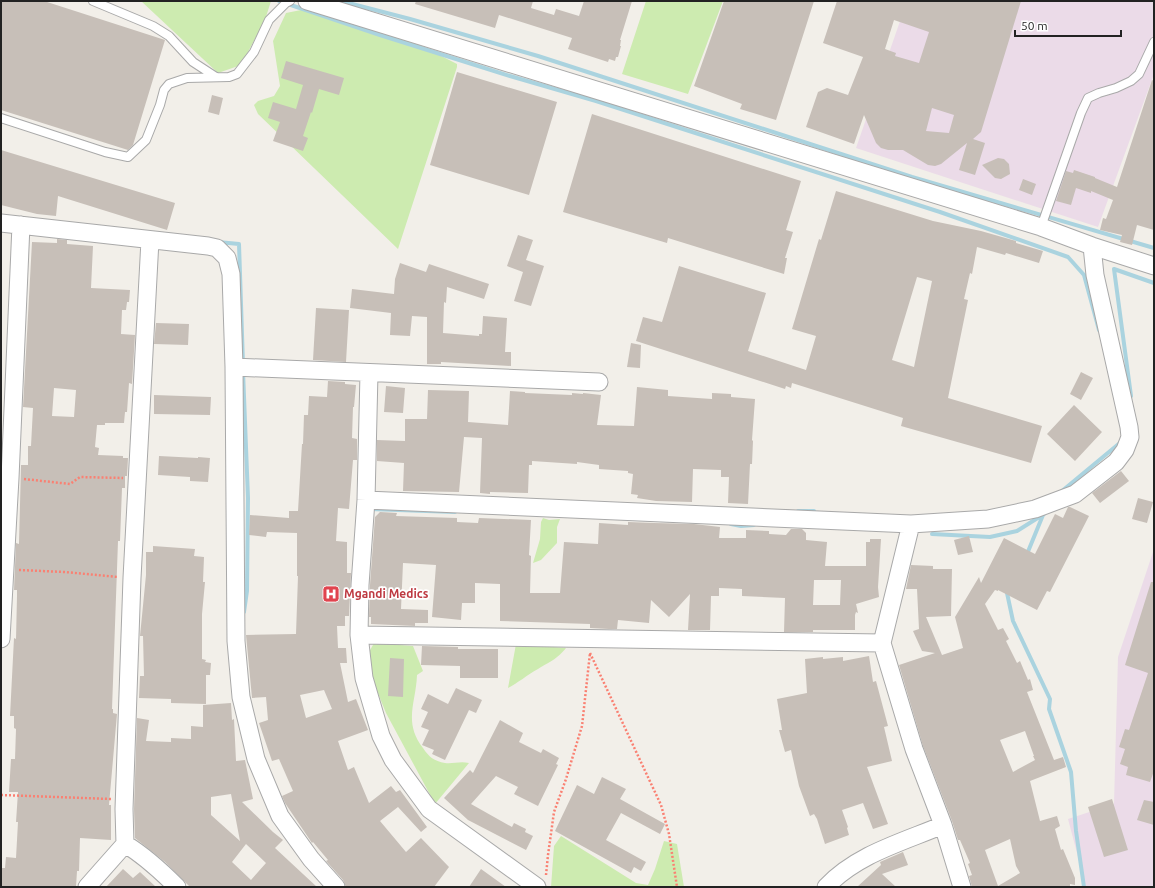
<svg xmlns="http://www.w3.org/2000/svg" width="1155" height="888" font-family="Ubuntu,sans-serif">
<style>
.industrial{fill:#ebdbe8}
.grass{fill:#cdebb0}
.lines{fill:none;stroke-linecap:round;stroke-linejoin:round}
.stream{stroke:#aad3df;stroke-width:4}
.building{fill:#c7bfb8;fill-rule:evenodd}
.service-casing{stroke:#a9a9a9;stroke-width:10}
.minor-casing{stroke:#a9a9a9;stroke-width:19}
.path{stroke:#fa8072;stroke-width:2.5;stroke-dasharray:2 2;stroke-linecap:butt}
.service{stroke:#fff;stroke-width:8}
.minor{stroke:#fff;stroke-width:17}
.labels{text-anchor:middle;stroke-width:3.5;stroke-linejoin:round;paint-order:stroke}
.health-label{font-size:12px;font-weight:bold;fill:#be3a42;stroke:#fff;text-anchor:start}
</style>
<rect width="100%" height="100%" fill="#f2efe9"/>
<path class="industrial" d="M907,1H1154V74L1098,227L856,148Z
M1154,549V887H1086L1068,819L1114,804L1118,657Z"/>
<path class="grass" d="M141,1H271L265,20L241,65L218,73Z
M646,1H723L688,94L622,74Z
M311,8L404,37L457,64V67L398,249L258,114L254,105L258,101L274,96L280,86L273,41L286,13Z
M543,518L549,520L560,519L557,527V543L541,560L533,563L540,539L541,522Z
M374,643L413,646L423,671L417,675C416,703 403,722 423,748C429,757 434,761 445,763C453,764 460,761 469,763L435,804L386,713L375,686L368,654Z
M516,644L566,648C556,660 551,661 538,669C527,675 518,683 508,688Z
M561,836L636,883L648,885L655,869L664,841L677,844L684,887H551L554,846Z"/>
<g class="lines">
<path class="stream" d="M279,1L380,35L510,76L596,101L940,212L1068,257L1084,275L1099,330
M341,1L410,19L538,56L912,177L1154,248
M218,242L239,244L243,364
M243,371L248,498L247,591L244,612
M1131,396L1114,269L1154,283
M1062,491L1121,442
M370,509L455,512
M798,511H814
M731,524L741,526L754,525
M932,534L990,537L1017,531L1044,514
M1027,554L1043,515
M1008,591L1007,593L1013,621L1050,699L1049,709L1071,772L1076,831L1084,887"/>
</g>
<path class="building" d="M1,1H44L165,40L133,145L128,150L1,110Z
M416,1H533L531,8L554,15L556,9L579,16L584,1H632L620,40H621L620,46H621L618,57H616L615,61L609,59L608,62L568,49L572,38L499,15L495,28L415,4Z
M724,1H814L776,120L740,109L742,104L694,86Z
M837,1H1021L981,132L973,139L985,143L975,175L959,170L967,143L941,164L935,166L928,165L903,150H888L881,148L876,143L864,115L854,144L806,127L818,92L827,88L848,95L863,57L823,43ZM894,20L929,32L919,63L895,56L896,53L885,49ZM932,108L954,115L949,133L926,131Z
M286,61L344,78L339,95L319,89L312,113L311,112L303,136L308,138L303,151L273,141L280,122L268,118L273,102L296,109L303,85L281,78Z
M457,72L557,102L529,195L430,165Z
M1152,80L1154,81V230L1137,225L1132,245L1120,242L1122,235L1100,230L1103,218L1106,219L1113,200L1091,191V193L1076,188L1071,205L1056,201L1066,171L1073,173L1074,170L1095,177V178L1117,187Z
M212,95L223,98L219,115L208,112Z
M592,114L801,181L786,230L793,232L785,258H787L784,274L668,238L667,243L563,212Z
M1,150L175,203L167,230L58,196L56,216L37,214L1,205Z
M998,158L1004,159L1009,164L1010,174L1001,179L995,178L982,165Z
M1023,179L1036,184L1032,195L1019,190Z
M836,191L933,221L981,231L1016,241V243L1043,251L1039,263L1006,253L1005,255L977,247L972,274L970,273L964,299L968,300L948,398L1042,426L1031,463L901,426L903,418L792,383L791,388L786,386L785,389L636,341L643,317L662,322L679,266L766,293L748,351L806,370L816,336L792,329L819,239L821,240ZM917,277L932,281L914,367L892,360Z
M518,235L533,240L526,260L544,266L531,306L514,301L523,272L507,266Z
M57,239L67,240V244L93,246L91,288L130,290L129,302H127L126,310H122L121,334L135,335L132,384L129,383L127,412H125L124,423H105V425H97L95,447L99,448L98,455L123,456V458H128L127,476H125V488H122L120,541H118L112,709H113V713L117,714L109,805H111V840L80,838L79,871H77L76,887H1V873H2V868H5L6,857L16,858L18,822H16L18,792H9L11,759H15L16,729L14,728V716H10L14,638L16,639L17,596V590H14L16,543L19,544L21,465H28V446H31L33,408L23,407L32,242L57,243ZM54,388L76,390L74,417L52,416Z
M400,263L426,272L429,264L489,284L484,299L447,287L446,303L444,302L443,333L479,336V334H482L483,316L507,318L505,352H511V366L441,362V364H427V317L412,316L410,336L390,335L391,313L350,308L352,289L394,294L395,279Z
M316,308L349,310L346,362L313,360Z
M156,323L189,324L188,345L154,344Z
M631,343L641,345L640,368L627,367Z
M1081,372L1093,378L1081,400L1070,394Z
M328,381L345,382V384L356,385L354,407H353L352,438L357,439V460H353L349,509L338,508L336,541L347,542V573H351L349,616H345V626H337L338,648H346L347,663H340L348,702L356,699L368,730L338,741L348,770L354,767L369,803L391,786L396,792L400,790L427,827L421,832L398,807L380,821L406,852L421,838L449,867L434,887H346L343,880L326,861L328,860L313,842L312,843L285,803L282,796L293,791L279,759L272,761L259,723L268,720L266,697L252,698L246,635L296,634L298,576H297V533L267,532L266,537L249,535L250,515L289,518V511H298L302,444H303L304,415H308L309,396L327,397ZM324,690L332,709L306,718L300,695Z
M386,386L405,388L403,413L384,412Z
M637,387L668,390V396L712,399V393L731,394V397L755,399L752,440L753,441L752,464H750L748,504L728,503L729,477H721V470L693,469L692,502L656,501L637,498L638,495L631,494L633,474L628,473V471L599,469V465L577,462V464L532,461V465H529L528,493L490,492V494L480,493L482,438L464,437L459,492L403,491L404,463L377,461V440L405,441V419H427L428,390L469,391L468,422L508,425L510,391L525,392V393L572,395V393L583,394V393L601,395L597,425L634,426Z
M154,395L211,397L210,415L154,414Z
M1074,405L1102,432L1075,461L1047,434Z
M159,456L198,458V457L210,458L208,482L190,481V477L158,475Z
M1121,471L1129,481L1100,503L1092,493Z
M1138,498L1153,502L1147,523L1132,519Z
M1068,507H1070L1089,516L1050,592L1047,591L1037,610L998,590V591L995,590L985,604L998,630L1003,628L1009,639L1006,641L1017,663L1020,661L1028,680L1030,679L1033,690L1027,692L1054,760L1063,757L1066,767L1030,781L1040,821L1057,816L1060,826L1055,829L1061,850L1063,849L1075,878V885L1070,884V887H972L969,876L972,875L968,864L970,863L960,840H958L952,821L923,746L899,665L935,653L922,651L913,631L919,629L917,589H906L911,565L933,566V569H952L951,616L926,617L942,655L963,648L955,617L979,577L981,583L1004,538L1035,554L1055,514L1063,518ZM1025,731L1034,756H1033L1035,760L1013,772L1000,740ZM1010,839L1016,866L1020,873L998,886L985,850Z
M380,512L397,513L396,516L457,518V522L478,523L479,518L531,520L529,555L531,556L530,593H560L564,542L598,544L599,523L628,525V522L654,523L694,524L720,527L719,538H746V530L769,531V534L786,535L791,529H802L806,533V540L827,542L825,566H866V542H870V539H881L878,587L879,597L856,604L858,613L856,612L855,615V630H813V632H784L785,598L742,596V589L719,588V596H711L710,630H688L690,594L669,617L651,600L649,623L618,620L617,629H609L590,628V624L500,621V584L475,583V603H462L461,620L432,617L436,565L403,563L401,609L428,610V623H415V626L371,624V617H369L370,585L375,517ZM814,580H841L840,605H813Z
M969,536L973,552L958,555L954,540Z
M153,546L195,549L194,556L204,557L203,582H205L202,614V659L206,660L205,662L211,663L210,675H206V704L171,703V699L139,698L140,676H144L143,636H140L146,575V552H153Z
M1151,582H1154V771L1150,782L1126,775L1128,767L1120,764L1125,749L1119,747L1125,729L1129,730L1148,673L1125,665Z
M422,646L458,647V649H498V678H460V666L421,665Z
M869,656L873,682L876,681L888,726L884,727L892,761L867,767L888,824L873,829L863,803L842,810L848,827L847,828L849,835L825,844L817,819L814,814L810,816L799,786L791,750L785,752L779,730H782L777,699L807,693L805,659L823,657V659L843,657V661Z
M390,658L404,659L403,697L388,696Z
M456,688L482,700L476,713L469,710L445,760L432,754L434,750L422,745L429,730L421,727L428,712L421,709L428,694L448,704Z
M231,703L232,720L234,719L236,761L245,760L253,799L242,802L273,832L283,840L275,848L317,887H190L165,862L135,838L134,809L137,718L149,720L146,741L171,742V738L191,739V726L203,727V705ZM231,794L240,841L211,815V797ZM246,844L266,863L251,880L232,862Z
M500,720L523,733L519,742L541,753L543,749L559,758L556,764L558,765L538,806L514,794L518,787L496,776L471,804L512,827L514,823L526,829L525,832L533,836L526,850L468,820L444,798L470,770L473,773Z
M602,777L626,789L620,799L665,824L660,834L621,813L606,840L646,862L641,871L634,867L631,873L555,831L577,785L594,794Z
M1112,799L1128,850L1104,857L1088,807Z
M1144,800L1154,802V825L1137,820Z
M903,852L908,865L882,874L896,887H857L881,865L880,862Z
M123,869L133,878L140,872L156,887H106Z
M481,869L506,887H469Z"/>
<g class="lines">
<g class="service-casing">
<path id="service" d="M93,1L153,26L169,36L193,62L216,77
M1,118L105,152L128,157L146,140L160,105L164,90L169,84L187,78L229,77L237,74L254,52L269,20L286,3L290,1
M1041,227L1081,113L1088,98L1099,93L1116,88L1131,81L1139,74L1154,42"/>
</g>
<g class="minor-casing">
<path id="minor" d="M307,1L1041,227L1092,246L1154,266
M1,223L208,246L217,248L227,258L231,274L234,367L236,641L241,697L256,759L280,816L311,859L336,887
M234,367L599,382
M369,373L366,500L360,585L359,635L364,678L381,736L393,760L429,809L537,887
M366,500L911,524L988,519L1035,509L1075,494L1116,462L1125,450L1130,437L1129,427L1095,275L1092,246
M911,524L882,643L914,749L943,825L962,887
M359,635L882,643
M1,639L10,478L21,225
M125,844C145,856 161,871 177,887
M87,887L125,844L124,809L132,578L150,240
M826,887C857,854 903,842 943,825"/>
</g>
<path class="path" d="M24,479L70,484L80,477L123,478
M19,570L65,572L118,577
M590,653L661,805L669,834L677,887
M1,795L111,799
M546,875L548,855L554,812L566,779L582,726L590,653"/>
<use href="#service" class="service"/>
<use href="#minor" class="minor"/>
</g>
<defs>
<g id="hospital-square" transform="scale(0.9)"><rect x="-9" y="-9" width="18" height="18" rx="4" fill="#e0444e" stroke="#fff"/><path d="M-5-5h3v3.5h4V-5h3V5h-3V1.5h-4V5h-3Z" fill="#fff"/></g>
</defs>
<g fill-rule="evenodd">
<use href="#hospital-square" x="331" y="594"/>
</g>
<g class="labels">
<g class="health-label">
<text x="344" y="598">Mgandi Medics</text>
</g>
</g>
<rect width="1155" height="888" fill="none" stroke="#222222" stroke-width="4"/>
<path d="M1015 30v6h106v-6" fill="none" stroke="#222222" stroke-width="2"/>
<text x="1021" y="30" font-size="12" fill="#222222" stroke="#ffffff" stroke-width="3" paint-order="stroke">50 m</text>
</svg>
